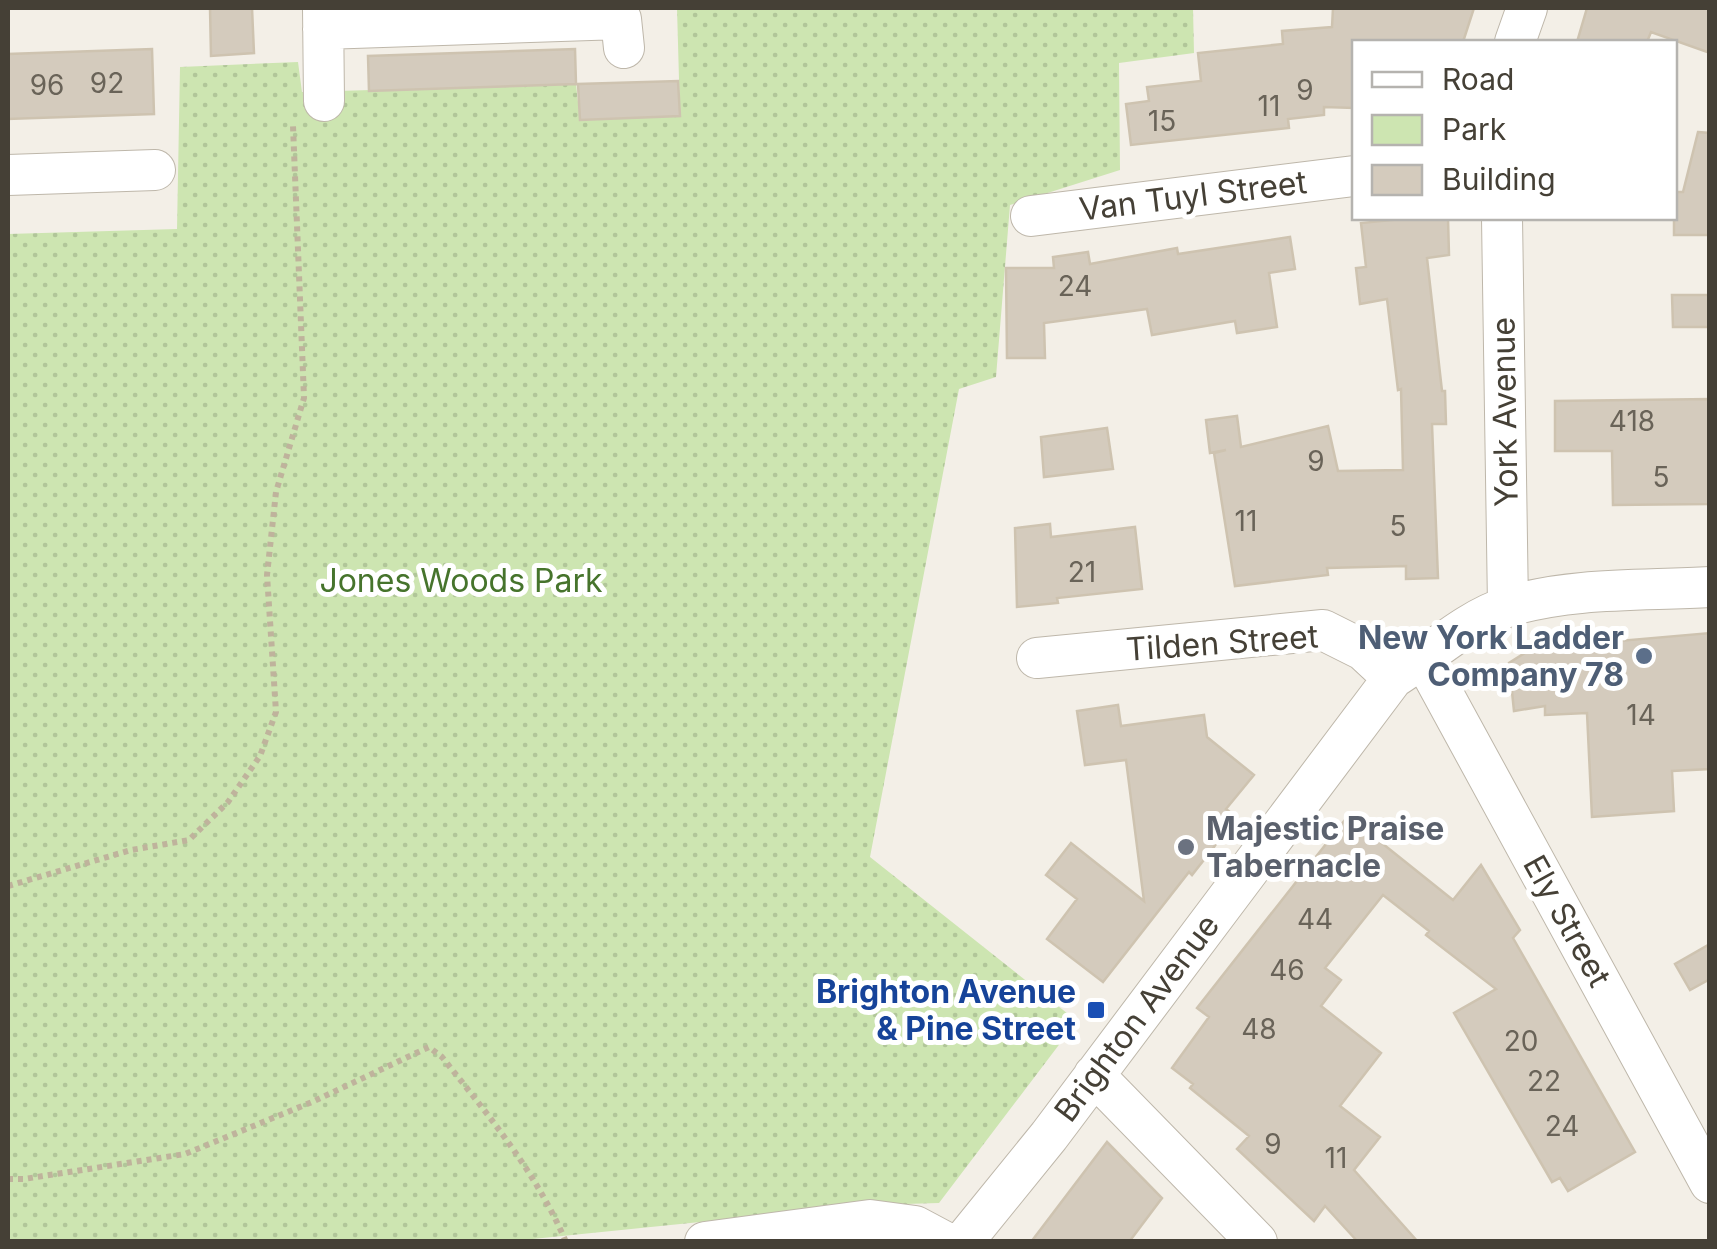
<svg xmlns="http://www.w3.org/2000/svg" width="1717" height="1249" font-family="Inter,sans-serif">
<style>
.green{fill:url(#green-dots)}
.building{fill:#d4cbbd;stroke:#cec3b0;stroke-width:2.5}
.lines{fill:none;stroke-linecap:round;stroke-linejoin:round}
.minor-casing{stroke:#beb7aa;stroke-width:42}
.path{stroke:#bfb39c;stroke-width:6;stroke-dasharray:5 5;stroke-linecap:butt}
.minor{stroke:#fff;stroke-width:40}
.service-dot{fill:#5c6f8a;stroke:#fff;stroke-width:4}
.worship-dot{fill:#6b7280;stroke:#fff;stroke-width:4}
.transit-dot{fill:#1a4fb4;stroke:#fff;stroke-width:4}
.labels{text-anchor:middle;stroke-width:10;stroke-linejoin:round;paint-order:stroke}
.number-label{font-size:28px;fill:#696358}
.street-label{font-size:32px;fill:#454036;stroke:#fff}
.park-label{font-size:32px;fill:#46742c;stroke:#fff}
.service-label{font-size:32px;font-weight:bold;fill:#4e5e75;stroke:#fff;text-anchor:end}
.worship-label{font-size:32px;font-weight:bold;fill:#5b616d;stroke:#fff;text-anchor:start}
.transit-label{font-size:32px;font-weight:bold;fill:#164399;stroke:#fff;text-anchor:end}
</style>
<defs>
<pattern id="green-dots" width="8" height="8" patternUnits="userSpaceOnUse" patternTransform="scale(2.5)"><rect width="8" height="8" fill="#cde5b1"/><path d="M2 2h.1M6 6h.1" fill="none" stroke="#b1c699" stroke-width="1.8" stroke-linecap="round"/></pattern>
</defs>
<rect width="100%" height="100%" fill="#f3efe7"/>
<path class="green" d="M677,8H1193L1194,53L1119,63L1120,170L1010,205L996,377L959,389L870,857L1077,1021L939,1203L869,1205L513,1241H8V234L177,229L180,67L298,62L302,92L576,84L580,120L680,115Z"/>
<path class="building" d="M210,8H252L254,53L211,56Z
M1333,8H1474L1463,42H1354V108L1324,107V115L1288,119L1289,128L1131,145L1126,104L1149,101L1147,87L1201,81L1198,53L1283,44L1282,31L1332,27Z
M1587,8H1710V53L1651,32L1647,42H1577Z
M152,49L154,114L8,119V54Z
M575,49L576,84L369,91L368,56Z
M678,81L680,116L580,120L578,84Z
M1698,132L1710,133V235H1674V192H1683Z
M1412,218H1448L1449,255L1427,258L1442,391H1445L1446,424H1432L1438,578L1406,579V566L1327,568L1328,575L1235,586L1214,453L1226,450L1210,453L1206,420L1237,416L1241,447L1328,426L1338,471L1403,470L1401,389L1398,390L1387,299L1360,304L1356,268L1366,267L1361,223Z
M1290,237L1295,269L1269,273L1277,327L1237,333L1235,321L1152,335L1147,309L1044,323L1045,358H1007L1006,268H1054L1053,257L1088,252L1090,264L1177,248L1178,254Z
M1672,295H1710V327H1673Z
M1710,399V504L1613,505L1612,451H1555V401Z
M1107,428L1113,469L1044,477L1041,437Z
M1050,524L1051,537L1135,527L1142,589L1057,598L1058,603L1017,607L1015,528Z
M1710,633V769L1672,771L1674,811L1592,817L1587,713L1545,715V706L1514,711L1509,663L1542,642L1585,640V644Z
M1118,705L1121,726L1204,715L1207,737L1254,775L1226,809L1235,816L1214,847L1192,875L1189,872L1103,982L1047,939L1077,899L1046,875L1071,843L1144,901L1126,760L1085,765L1077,711Z
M1348,816L1453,900L1481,865L1520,930L1513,938L1635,1152L1568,1191L1560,1178L1552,1182L1454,1013L1496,989L1426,935L1429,931L1383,895L1325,968L1341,980L1321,1006L1381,1053L1340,1106L1380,1137L1354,1170L1418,1242H1358L1325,1206L1314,1221L1237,1149L1249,1136L1190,1088L1193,1084L1172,1068L1209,1017L1197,1008Z
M1710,944V979L1690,990L1675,964Z
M1107,1142L1162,1198L1129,1242H1031Z"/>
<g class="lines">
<g class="minor-casing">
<path id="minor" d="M323,8L324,101
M323,29L621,19L624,48
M1515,42L1527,8
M8,175L155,170
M1031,216L1354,176
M1502,218L1508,606
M1037,658L1323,630L1363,650L1393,678
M1424,659L1710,1183
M1094,1075L1257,1242
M705,1242L870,1220L915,1226L945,1242
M963,1242L1049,1136L1393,678C1430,655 1467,619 1510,606C1573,587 1645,591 1710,587"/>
</g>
<path class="path" d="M8,886L131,850L189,840L228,802L260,756L276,712L267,575L276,492L304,398L293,126
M8,1179H24L185,1154L312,1102L429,1047L442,1057C489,1116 536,1172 566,1242"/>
<use href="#minor" class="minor"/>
</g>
<circle class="service-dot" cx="1644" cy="656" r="10"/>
<circle class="worship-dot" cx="1186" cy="847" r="10"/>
<rect class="transit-dot" x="1086" y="1000" width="20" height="20" rx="5"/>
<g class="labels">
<g class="number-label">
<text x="107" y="93">92</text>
<text x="47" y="95">96</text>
<text x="1305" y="100">9</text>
<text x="1269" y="116">11</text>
<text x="1162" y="131">15</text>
<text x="1075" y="296">24</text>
<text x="1632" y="431">418</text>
<text x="1316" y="471">9</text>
<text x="1661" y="487">5</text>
<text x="1246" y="531">11</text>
<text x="1398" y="536">5</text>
<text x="1082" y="582">21</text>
<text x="1641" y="725">14</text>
<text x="1315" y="929">44</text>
<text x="1287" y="980">46</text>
<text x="1259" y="1039">48</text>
<text x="1521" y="1051">20</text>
<text x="1544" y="1091">22</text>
<text x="1562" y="1136">24</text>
<text x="1273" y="1154">9</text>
<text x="1336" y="1168">11</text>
</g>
<g class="street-label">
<text transform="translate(1193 196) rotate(-7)" y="11">Van Tuyl Street</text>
<text transform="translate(1505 412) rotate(-91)" y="11">York Avenue</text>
<text transform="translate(1222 643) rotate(-4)" y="11">Tilden Street</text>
<text transform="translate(1567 921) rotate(61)" y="11">Ely Street</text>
<text transform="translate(1137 1018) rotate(-53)" y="11">Brighton Avenue</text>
</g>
<g class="park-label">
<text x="461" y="592">Jones Woods Park</text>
</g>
<g class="service-label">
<text x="1624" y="649">New York Ladder<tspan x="1624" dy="37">Company 78</tspan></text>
</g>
<g class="worship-label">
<text x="1206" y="840">Majestic Praise<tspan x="1206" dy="37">Tabernacle</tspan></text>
</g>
<g class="transit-label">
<text x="1076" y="1003">Brighton Avenue<tspan x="1076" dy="37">&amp; Pine Street</tspan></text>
</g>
</g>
<rect width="1717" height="1249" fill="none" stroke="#454036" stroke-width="20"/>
<rect x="1352" y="40" width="325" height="180" fill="#ffffff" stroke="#b5b3af" stroke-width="2.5"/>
<rect x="1372" y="72" width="50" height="15" fill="#ffffff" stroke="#b5b3af" stroke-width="2.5"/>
<text x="1442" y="90" font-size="30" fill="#454036">Road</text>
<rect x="1372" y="115" width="50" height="30" fill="#cde5b1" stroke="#b5b3af" stroke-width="2.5"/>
<text x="1442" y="140" font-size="30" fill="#454036">Park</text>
<rect x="1372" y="165" width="50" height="30" fill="#d4cbbd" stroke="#b5b3af" stroke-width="2.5"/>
<text x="1442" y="190" font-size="30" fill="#454036">Building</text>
</svg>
